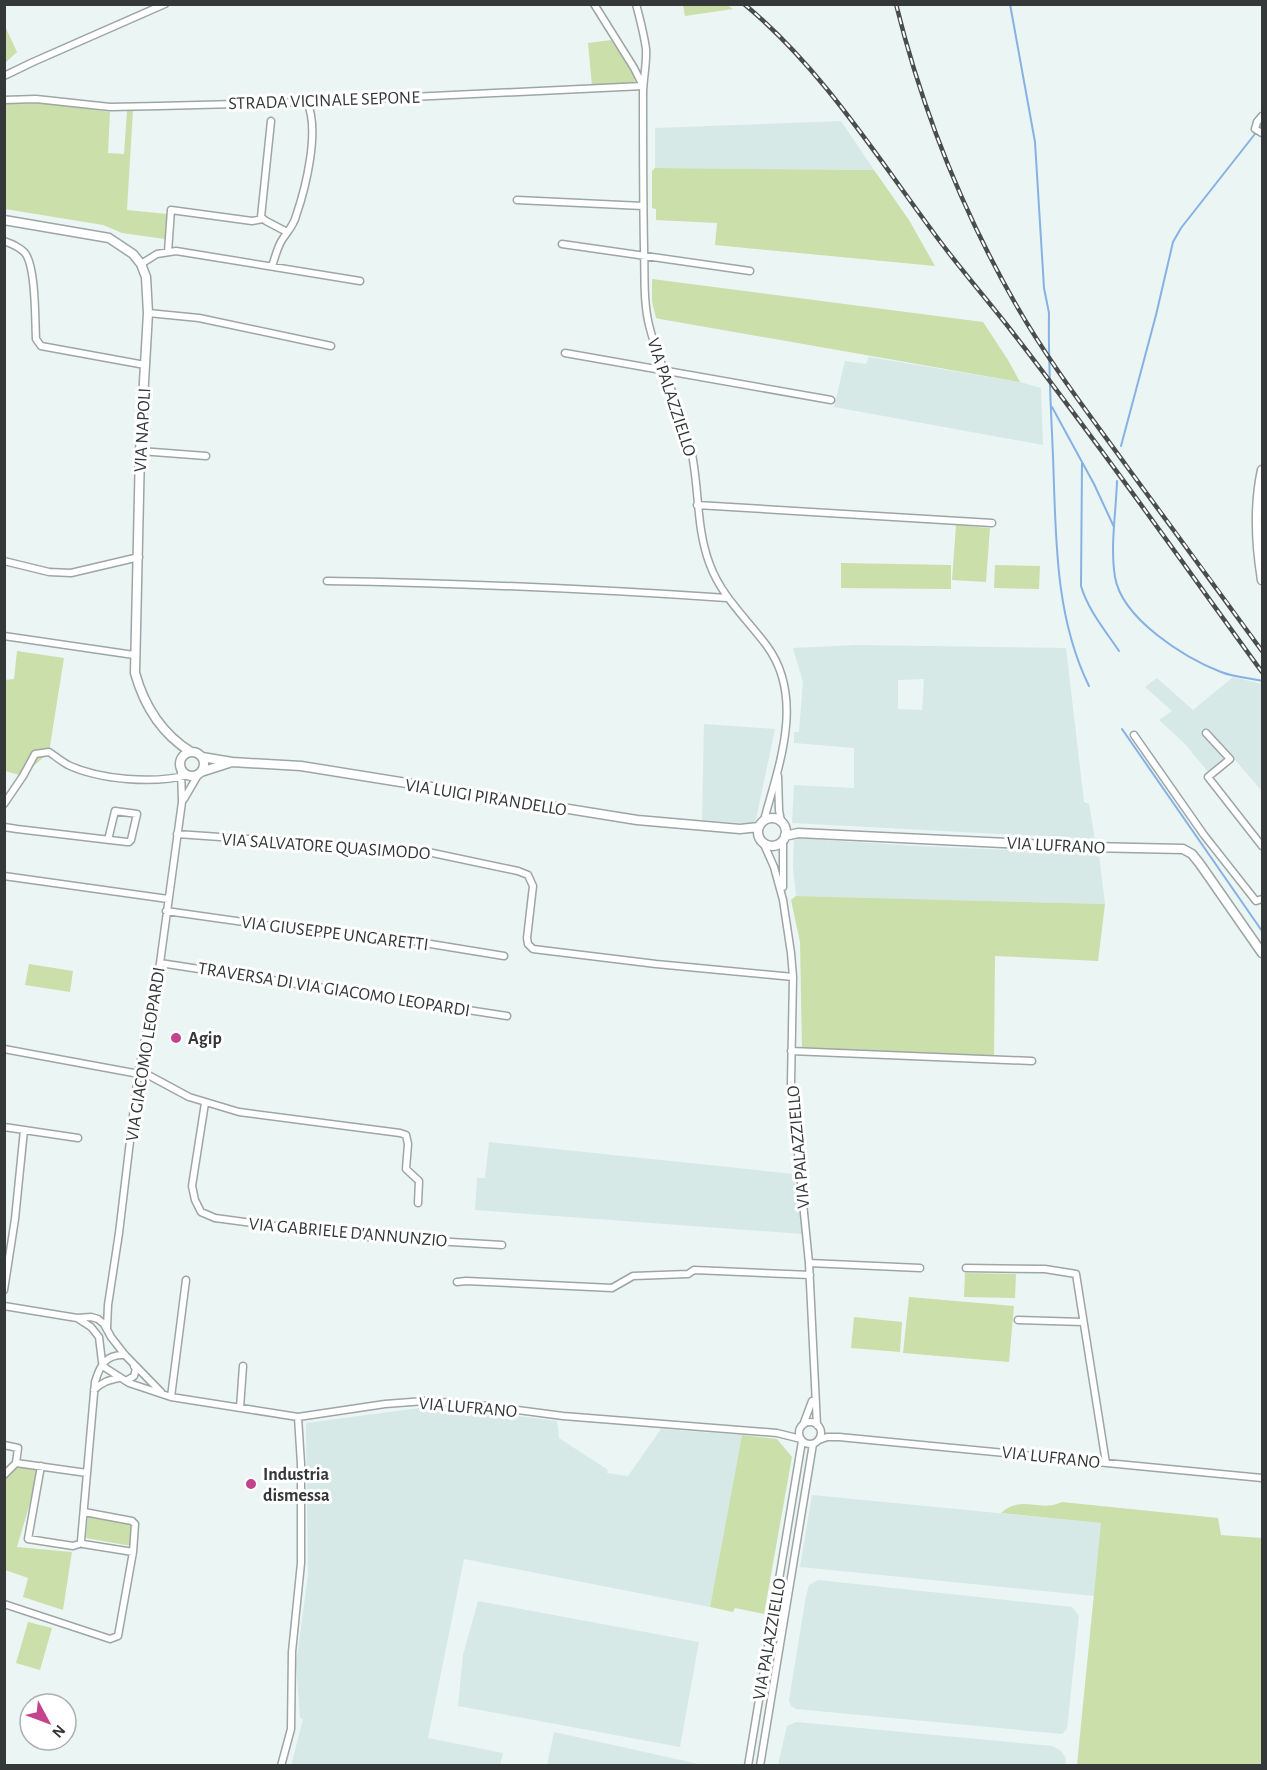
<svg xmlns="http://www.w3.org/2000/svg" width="1267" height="1770" font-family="'Alegreya Sans',sans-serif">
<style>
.built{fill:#d6e9e7;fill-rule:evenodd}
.green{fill:#cbdfab}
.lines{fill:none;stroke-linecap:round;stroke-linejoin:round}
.stream{stroke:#86b1e3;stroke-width:2}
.street-casing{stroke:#9da6a5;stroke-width:9}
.secondary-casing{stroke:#9da6a5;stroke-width:11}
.street{stroke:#fff;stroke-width:6}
.secondary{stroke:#fff;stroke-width:8}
.rail-casing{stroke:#494d4d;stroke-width:4.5}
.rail{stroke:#fff;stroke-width:2;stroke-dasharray:7;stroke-linecap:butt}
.poi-dot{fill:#c3438d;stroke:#fff;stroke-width:2}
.labels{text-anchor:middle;stroke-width:6;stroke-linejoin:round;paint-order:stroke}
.street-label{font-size:18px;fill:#343838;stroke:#fff}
.poi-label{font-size:18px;font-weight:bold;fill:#343838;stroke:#fff;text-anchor:start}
</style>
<rect width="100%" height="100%" fill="#ebf5f4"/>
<path class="built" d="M841,121L874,170L655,168V128Z
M869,357L1020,382L1041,388L1043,445L834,407L845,361L866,364Z
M856,645L1066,648L1084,802L1089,804L1095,839L792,823L794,785L854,788V748L794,743V732H799L803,682L793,648ZM924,679L922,710L898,709V680Z
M1233,677L1262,684V791L1235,760L1213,778L1185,744L1159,720L1172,711L1145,687L1157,678L1193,710Z
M704,724L775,729L755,824L702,820Z
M794,838L916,846L1099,854L1105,904L796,896L793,867Z
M489,1142L794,1174L803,1234L475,1210L477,1178H485Z
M435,1406L557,1421L559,1438L608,1470L607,1473L628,1476L661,1429L742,1435L710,1607L464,1559L428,1738L503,1753L500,1765L291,1766L303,1719L300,1718L296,1664L308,1575L306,1423Z
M812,1495L1102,1523L1094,1596L800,1567Z
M818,1580L1072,1607L1079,1616L1067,1729L1062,1734L796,1709L791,1706L789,1700L806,1596L809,1585Z
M478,1601L699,1642L680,1747L458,1706L463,1655Z
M796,1722L1052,1746L1060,1750L1066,1758L1065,1765H778L787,1726Z
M554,1732L595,1741L703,1765H547Z"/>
<path class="green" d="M683,5H727L733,9L685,16Z
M5,26L17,52L5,63L4,26Z
M611,40L634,75L635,82L632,85L592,86L588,43Z
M44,103L110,112L108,153L124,154L127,111L133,110L127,210L167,214L165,239L122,233L103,225L5,209L4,104Z
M655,168L874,170L909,220L935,266L715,245L717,223L656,220V209L652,208V171Z
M652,279L983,322L1008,360L1020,382L660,319L656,318L652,301Z
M956,525L990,528L986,582L952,580Z
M841,563L951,565V589L841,588Z
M995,565L1040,566L1039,589L994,588Z
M17,651L64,658L49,752L23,776L5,771L4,680L14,679Z
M796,896L1105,904L1098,961L995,956L994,1057L802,1048L800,942L791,900Z
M29,964L73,971L70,992L25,985Z
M965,1273L1016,1274L1015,1298L964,1297Z
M909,1297L1014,1306L1009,1362L903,1353Z
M854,1317L902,1322L900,1352L851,1348Z
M742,1435L777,1439L792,1457L764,1614L735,1608L733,1612L710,1607Z
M16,1463L41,1466L17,1547L72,1552L63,1610L23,1597L28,1578L5,1570L4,1482Z
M1062,1502L1218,1518L1221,1535L1262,1538V1765H1077L1101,1523L1001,1513C1022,1494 1039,1513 1062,1502Z
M88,1515L132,1523L131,1546L86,1538Z
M28,1622L52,1628L40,1670L16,1663Z"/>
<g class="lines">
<path class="stream" d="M1010,4L1035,142L1044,288L1049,313C1048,361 1051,408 1053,456C1056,533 1054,615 1089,686
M1052,407L1094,484L1114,527
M1121,446L1156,315L1173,242L1181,228L1262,125
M1082,463L1081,586C1088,610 1105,630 1119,651
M1117,481C1116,513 1110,546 1115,577C1122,619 1185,658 1221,672C1234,677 1249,678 1262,681
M1122,729L1262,931"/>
<g class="street-casing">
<path id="street" d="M636,4C640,19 644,34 646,49C647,64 643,79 643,94C643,145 643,197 644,248C645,274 643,300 649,325C659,366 680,404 690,445C700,485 695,526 710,565C722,597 747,619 767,646C805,698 779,765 764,820
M4,76L33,62L165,4
M4,100L36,99L110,107L159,106L307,102L643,86L634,68L594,4
M1262,116L1257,122L1255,129L1262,133
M271,121L261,217L266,221L287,232
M517,200L643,206
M4,241C12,244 20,247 25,253C36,267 35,321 36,339L41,346L145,365
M562,244L750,271
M168,252L171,210L252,221L263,219
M141,264L157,254L176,251L360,281
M272,266C275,258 277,248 282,240C287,232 294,225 296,216C306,187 320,130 307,102
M148,313L199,318L331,346
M565,353L831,400
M140,451L206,456
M697,505L992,523
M4,561L49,572L71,573L139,557
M327,581C460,583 593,589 727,598
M4,636L134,655
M1206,733L1230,759L1208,777L1262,846
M1134,735L1204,835L1256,901L1262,899
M778,776L779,810L781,821
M184,799L198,775
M4,804L23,776L35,754L49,752C55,756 61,761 68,765C100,780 154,784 188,775
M4,827L17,829L127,842H129L131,840L137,814L115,811L108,840
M177,834L423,851L518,871L528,875L533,886L527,938L528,944L533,949L656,964L793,977
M783,841V887
M763,842L774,867L783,900L791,953L793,977L791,1083L809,1263L817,1425
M4,876L168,899
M166,911L314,932L351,933L394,938L504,956
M160,963L507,1016
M4,1049L150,1076L189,1097L239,1112L400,1133L406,1135L408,1144L406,1169L419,1181L418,1203
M791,1051L1032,1061
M205,1103L192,1186L195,1200L201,1212L215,1218L350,1236L502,1245
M4,1127L78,1138
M809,1263L920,1268
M966,1268L1045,1269L1076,1274L1106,1463
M457,1282L466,1281L612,1288L633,1276L688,1274L694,1270L810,1275
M4,1290L15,1219L24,1130
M4,1306L77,1318L91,1317L98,1319L104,1324L111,1337L125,1355L161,1392
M77,1318L91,1327L99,1337L102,1362L104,1367L129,1383L171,1397L298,1417L385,1404L425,1401L472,1404L563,1416L777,1433L801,1439
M1018,1320L1083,1322
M107,1328L108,1305L119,1233L138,1074L160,963L182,802L181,770
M125,1355C106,1354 100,1365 95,1382L81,1541L83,1544L133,1552
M126,1381L134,1376L136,1369L134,1366
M94,1390C102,1382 109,1380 119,1378
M171,1397L186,1280
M240,1408L243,1366
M799 1433a11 11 0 1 1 22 0a11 11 0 1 1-22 0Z
M803,1425L812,1401
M819,1440L827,1437H839L1262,1478
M4,1445L18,1448L16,1463L87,1473
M41,1466L28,1539L73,1546L82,1543
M4,1475L16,1463
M4,1604L110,1639L118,1636L133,1552L135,1524L132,1521L84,1512
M281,1766L291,1729L292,1652L301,1563V1464L298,1417
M748,1766L802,1441
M760,1766L813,1444"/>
</g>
<g class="secondary-casing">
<path id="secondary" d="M4,220L109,238L133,254L141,264L146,277L148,313L140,451L135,673C144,705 162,734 191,752
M1262,470C1254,507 1256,543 1262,580
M180 764a12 12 0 1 1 24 0a12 12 0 1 1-24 0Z
M202,757L232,762L301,766L637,820L740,829L759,827
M201,772L229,763
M758 832a14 14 0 1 1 28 0a14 14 0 1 1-28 0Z
M785,836L798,833L1088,847L1183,849L1192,854L1200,864L1262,953"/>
</g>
<use href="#street" class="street"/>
<use href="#secondary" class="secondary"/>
<g class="rail-casing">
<path id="rail" d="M744,4C824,70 880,162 942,244C964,273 988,301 1010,329C1097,441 1179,558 1262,672
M896,4C922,109 962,210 1015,303C1048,361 1089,414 1128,468C1173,529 1218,590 1262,651"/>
</g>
<use href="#rail" class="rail"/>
</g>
<g class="poi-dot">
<circle cx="176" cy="1038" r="6"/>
<circle cx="251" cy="1484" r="6"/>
</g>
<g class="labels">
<g class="street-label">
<text transform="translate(324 100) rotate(-2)" y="6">STRADA VICINALE SEPONE</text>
<text transform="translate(672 397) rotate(72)" y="6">VIA PALAZZIELLO</text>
<text transform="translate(142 430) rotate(-87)" y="6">VIA NAPOLI</text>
<text transform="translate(486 797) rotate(9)" y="6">VIA LUIGI PIRANDELLO</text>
<text transform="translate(1056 845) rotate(3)" y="6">VIA LUFRANO</text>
<text transform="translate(326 846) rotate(4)" y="6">VIA SALVATORE QUASIMODO</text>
<text transform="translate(335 933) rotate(7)" y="6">VIA GIUSEPPE UNGARETTI</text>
<text transform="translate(334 989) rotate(9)" y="6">TRAVERSA DI VIA GIACOMO LEOPARDI</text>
<text transform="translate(145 1054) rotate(-81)" y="6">VIA GIACOMO LEOPARDI</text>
<text transform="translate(798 1147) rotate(-95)" y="6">VIA PALAZZIELLO</text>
<text transform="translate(348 1232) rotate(5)" y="6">VIA GABRIELE D'ANNUNZIO</text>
<text transform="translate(468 1407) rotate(5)" y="6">VIA LUFRANO</text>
<text transform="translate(1051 1457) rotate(6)" y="6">VIA LUFRANO</text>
<text transform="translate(769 1639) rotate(-80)" y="6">VIA PALAZZIELLO</text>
</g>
<g class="poi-label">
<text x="188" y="1044">Agip</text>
<text x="263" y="1480">Industria<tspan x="263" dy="21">dismessa</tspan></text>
</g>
</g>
<rect width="1267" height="1770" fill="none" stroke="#343838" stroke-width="12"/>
<g transform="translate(48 1722) rotate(131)"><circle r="28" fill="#ffffff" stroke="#aeafaf" stroke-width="1.5"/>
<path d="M0-4.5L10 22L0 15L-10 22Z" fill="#c3438d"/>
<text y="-9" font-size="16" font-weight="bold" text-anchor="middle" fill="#343838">N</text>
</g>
</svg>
